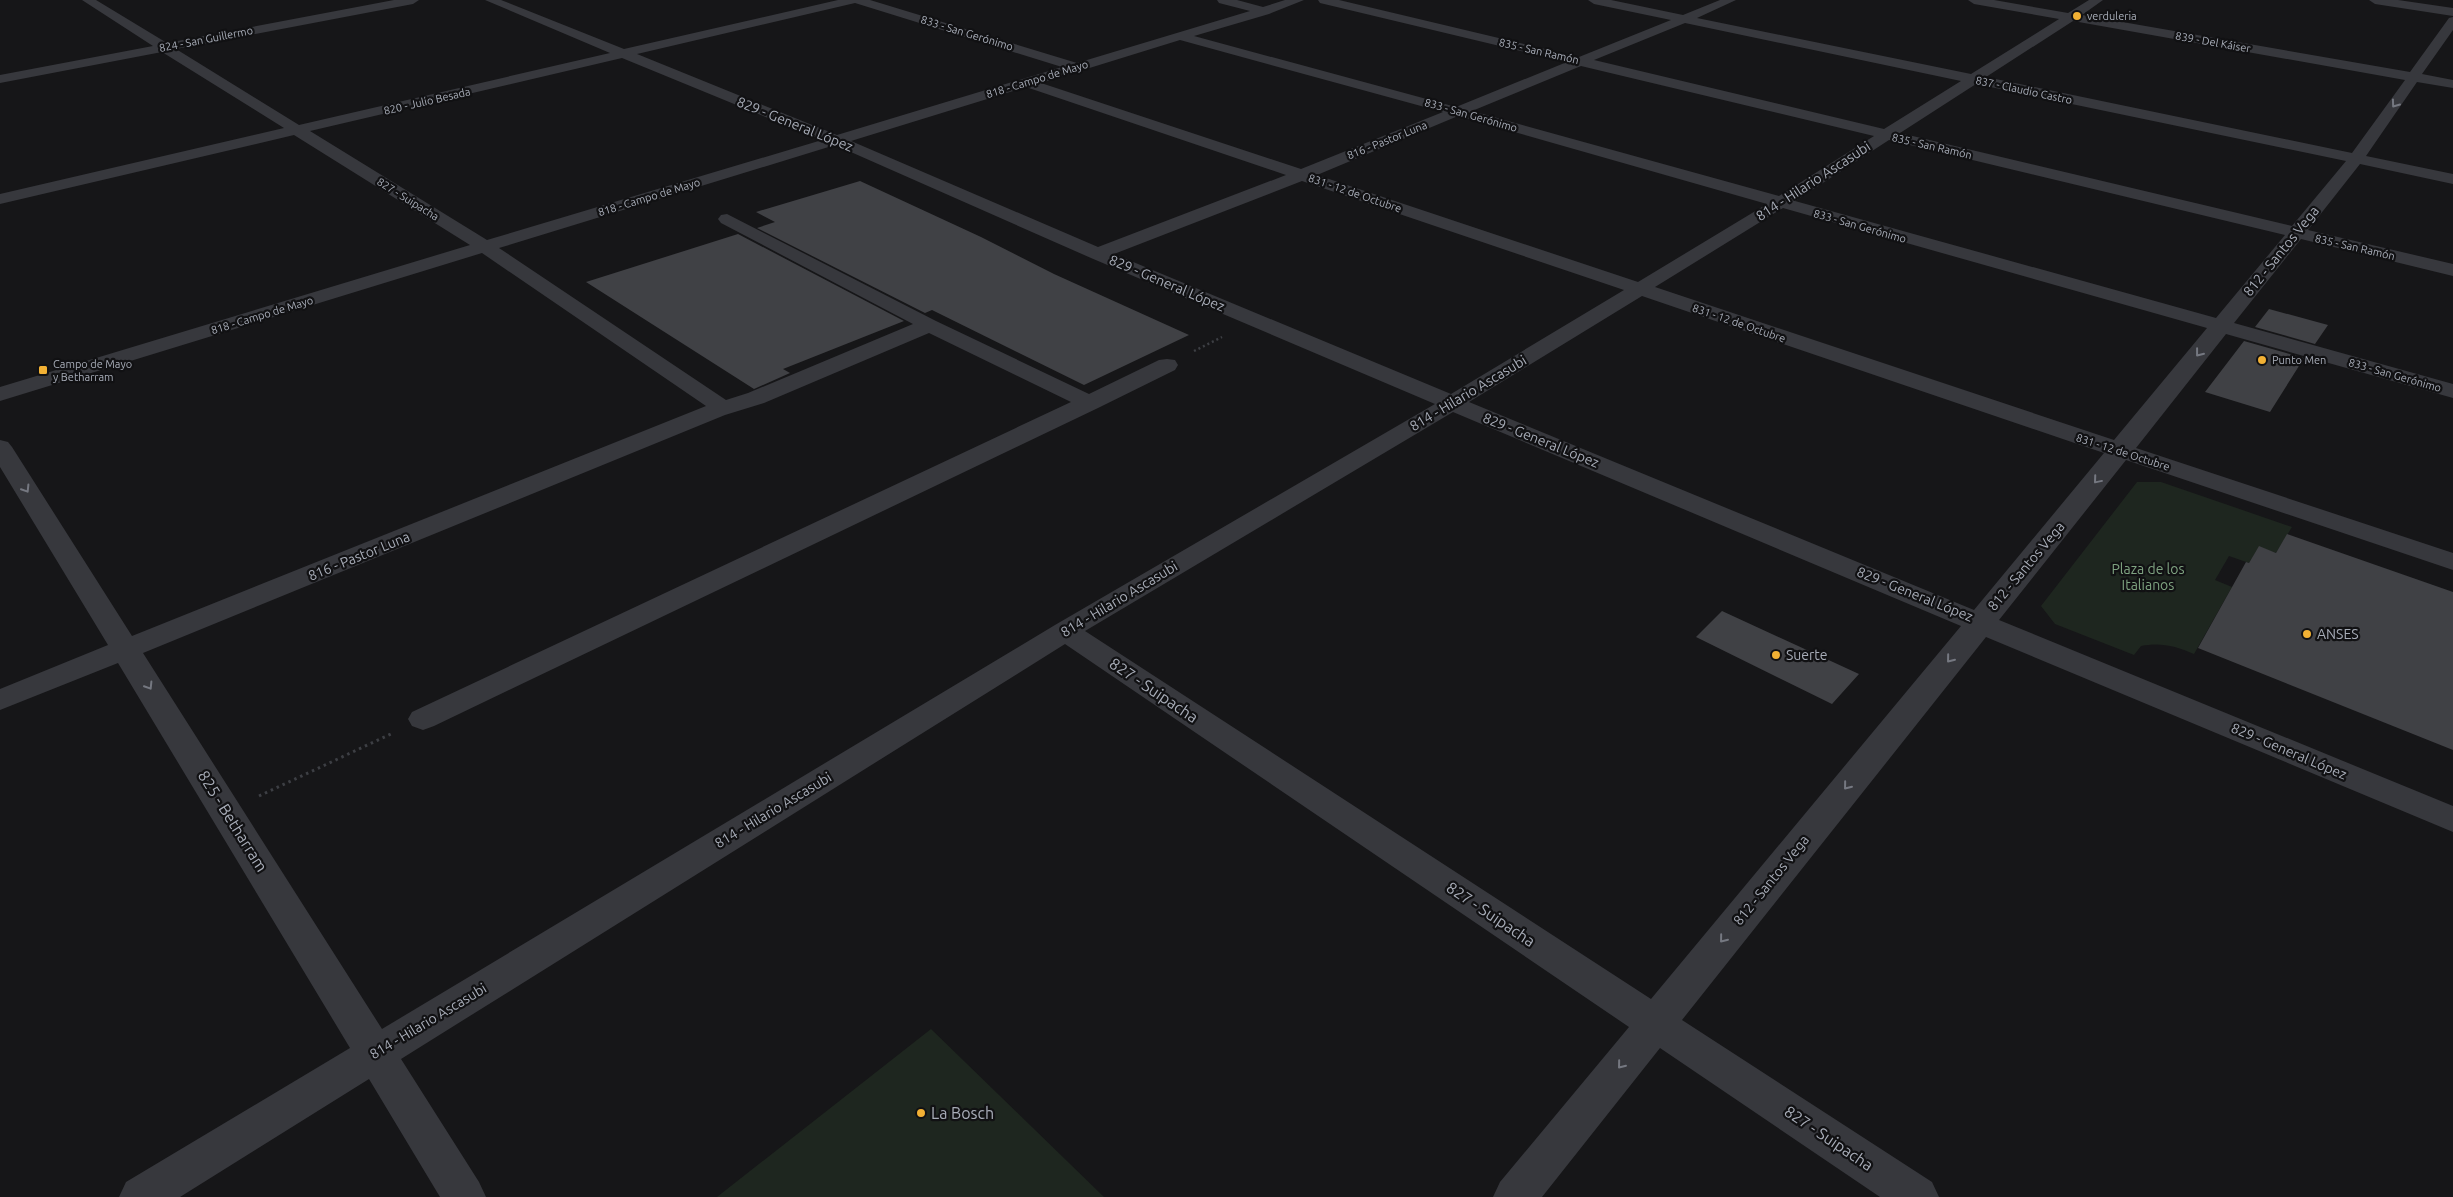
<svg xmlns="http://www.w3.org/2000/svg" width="2453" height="1197" font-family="Ubuntu,sans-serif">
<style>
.green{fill:#1e261f}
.building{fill:#404145}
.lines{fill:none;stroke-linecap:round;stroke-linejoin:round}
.path-far1{stroke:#3d3f44;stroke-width:2.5;stroke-dasharray:2 3;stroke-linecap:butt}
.path{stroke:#3d3f44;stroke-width:3;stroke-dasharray:2.5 4;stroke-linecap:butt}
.minor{fill:#37383d;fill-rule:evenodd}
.oneway{stroke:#757881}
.poi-dot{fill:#f2b134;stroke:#111113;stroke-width:2}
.labels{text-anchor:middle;stroke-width:4.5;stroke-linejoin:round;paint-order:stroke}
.far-poi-label{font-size:11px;fill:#a8adb8;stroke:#111113;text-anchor:start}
.far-street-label{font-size:11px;fill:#a8adb8;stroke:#111113}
.street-label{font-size:14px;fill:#a8adb8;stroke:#111113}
.park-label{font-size:14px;fill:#7fa381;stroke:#111113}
.poi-label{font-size:14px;fill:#a8adb8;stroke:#111113;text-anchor:start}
.near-street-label{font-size:16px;fill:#a8adb8;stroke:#111113}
.near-poi-label{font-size:16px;fill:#a8adb8;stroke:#111113;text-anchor:start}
</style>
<rect width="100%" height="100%" fill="#161618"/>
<path class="green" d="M2137,482H2161L2292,527L2276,553L2259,547L2249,563L2229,556L2215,580L2232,587L2194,654C2176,646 2160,642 2141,646L2134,655L2055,624L2041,606Z
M931,1029L1104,1197H717Z"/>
<path class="building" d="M860,181L981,237L1054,274L1189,335L1084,385L932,310L925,313L757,228L775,222L756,212Z
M738,234L904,321L783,369L790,373L754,389L586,282Z
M2269,309L2328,325L2315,344L2255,327Z
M2244,341L2304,358L2270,412L2205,392Z
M2287,534L2453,592V750L2198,648L2246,562L2249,563L2259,546L2276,553Z
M1722,611L1859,674L1832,704L1696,637Z"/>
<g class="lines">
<path class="path-far1" d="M1194,351L1222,337"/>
<path class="path" d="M259,796L393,733"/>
<path class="minor" d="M82,0H96L167,43L394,0H419L413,4L176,49L299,125L610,53L485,0H501L624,49L838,0H870L1077,63L1250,11L1219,3L1217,0H1237L1263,7L1285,0H1304L1269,14L1194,36L1456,107L1567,62L1320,3L1318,0H1339L1579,57L1671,20L1594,4L1588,0H1611L1683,15L1720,0H1736L1697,18L1971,74L2059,19L1974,4L1968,0H1994L2068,13L2089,0H2103L2082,15L2410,72L2449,18L2453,17V30L2422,74L2453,80V88L2417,82L2366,156L2453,174V184L2360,164L2308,230L2453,264V276L2301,239L2234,323L2453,384V398L2226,334L2136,448L2453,553V570L2126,460L1999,620L2453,806V832L1986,637L1682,1020L1932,1182L1939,1197H1880L1660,1048L1542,1197H1493L1500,1182L1629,1027L1065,644L401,1059L479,1182L486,1197H440L369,1079L180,1197H119L126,1182L350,1048L118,663L0,710V689L108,645L0,467V440L8,442L12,447L132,636L706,406L482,253L0,401V387L470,245L294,135L0,204V194L284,128L162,52L0,83V75L153,46ZM855,3L1062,67L837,135L637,54ZM2073,21L2405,80L2352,153L1986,77ZM1685,23L1961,81L1884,129L1594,60ZM1180,40L1443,112L1301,169L1041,83ZM622,58L822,140L487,240L310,131ZM1581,66L1874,136L1779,196L1472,111ZM1976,84L2346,161L2292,226L1900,133ZM1026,87L1286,175L1098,247L851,141ZM1458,116L1767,204L1638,282L1317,175ZM1889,140L2285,235L2216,318L1795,201ZM835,145L1091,258L1435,404L1055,625L382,1029L143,653L725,415L764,403L929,333L1071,402L412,712L408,719L412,726L423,730L434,726L1098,408L1175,370L1178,365L1175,360L1167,359L1159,360L1089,394L936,321L727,214L721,215L718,219L721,223L913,324L748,393L726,400L499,248ZM1302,181L1624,290L1451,394L1114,254ZM1783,208L2207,328L2114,440L1655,287ZM1642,296L2104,453L1974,610L1469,402ZM1453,412L1961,626L1651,999L1085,631Z
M2369,0H2398L2453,8V16L2375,4Z"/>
</g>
<defs><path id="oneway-chevron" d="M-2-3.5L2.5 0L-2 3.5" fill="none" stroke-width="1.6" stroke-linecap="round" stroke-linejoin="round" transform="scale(1.25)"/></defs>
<g class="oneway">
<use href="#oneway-chevron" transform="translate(2395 104) rotate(126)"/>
<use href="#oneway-chevron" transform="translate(2199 353) rotate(128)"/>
<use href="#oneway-chevron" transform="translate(2097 480) rotate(130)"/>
<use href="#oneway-chevron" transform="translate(26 489) rotate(58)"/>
<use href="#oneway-chevron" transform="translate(1950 659) rotate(129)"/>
<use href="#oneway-chevron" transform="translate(149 686) rotate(58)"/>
<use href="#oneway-chevron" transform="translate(1847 786) rotate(129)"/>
<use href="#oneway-chevron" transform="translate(1723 939) rotate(129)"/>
<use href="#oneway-chevron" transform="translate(1621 1065) rotate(129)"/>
</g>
<g class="poi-dot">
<circle cx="2077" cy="16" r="5"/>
<circle cx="2262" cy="360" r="5"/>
<rect x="38" y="365" width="10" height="10" rx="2.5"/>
<circle cx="2307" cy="634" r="5"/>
<circle cx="1776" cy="655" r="5"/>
<circle cx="921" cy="1113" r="5"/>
</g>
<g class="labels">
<g class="far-poi-label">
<text x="2087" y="20">verduleria</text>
<text x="2272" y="364">Punto Men</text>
<text x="53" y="368">Campo de Mayo<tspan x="53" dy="13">y Betharram</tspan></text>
</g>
<g class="far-street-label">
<text transform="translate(967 33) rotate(17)" y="4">833 - San Gerónimo</text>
<text transform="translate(206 39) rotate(-11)" y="4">824 - San Guillermo</text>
<text transform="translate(2213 42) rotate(10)" y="4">839 - Del Káiser</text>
<text transform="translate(1539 51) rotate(13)" y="4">835 - San Ramón</text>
<text transform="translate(1037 79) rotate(-17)" y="4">818 - Campo de Mayo</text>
<text transform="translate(2024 90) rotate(12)" y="4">837 - Claudio Castro</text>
<text transform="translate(427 101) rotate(-13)" y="4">820 - Julio Besada</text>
<text transform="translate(1471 115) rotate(16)" y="4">833 - San Gerónimo</text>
<text transform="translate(1387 140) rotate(-22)" y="4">816 - Pastor Luna</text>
<text transform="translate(1932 146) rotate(13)" y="4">835 - San Ramón</text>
<text transform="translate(1355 193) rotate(19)" y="4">831 - 12 de Octubre</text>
<text transform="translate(649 197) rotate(-17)" y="4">818 - Campo de Mayo</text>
<text transform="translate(408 199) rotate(32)" y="4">827 - Suipacha</text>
<text transform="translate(1860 226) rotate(16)" y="4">833 - San Gerónimo</text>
<text transform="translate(2355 247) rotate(13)" y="4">835 - San Ramón</text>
<text transform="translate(262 315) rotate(-17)" y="4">818 - Campo de Mayo</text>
<text transform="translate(1739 323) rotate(19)" y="4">831 - 12 de Octubre</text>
<text transform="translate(2395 375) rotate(16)" y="4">833 - San Gerónimo</text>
<text transform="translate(2123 452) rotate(18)" y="4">831 - 12 de Octubre</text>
</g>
<g class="street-label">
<text transform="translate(795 124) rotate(22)" y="5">829 - General López</text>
<text transform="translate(1813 181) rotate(-33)" y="5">814 - Hilario Ascasubi</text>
<text transform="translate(2281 251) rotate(-51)" y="5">812 - Santos Vega</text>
<text transform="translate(1167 283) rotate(23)" y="5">829 - General López</text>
<text transform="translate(1468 393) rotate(-31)" y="5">814 - Hilario Ascasubi</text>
<text transform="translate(1541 440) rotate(22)" y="5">829 - General López</text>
<text transform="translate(359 556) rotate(-22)" y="5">816 - Pastor Luna</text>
<text transform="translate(2026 566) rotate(-50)" y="5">812 - Santos Vega</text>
<text transform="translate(1915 594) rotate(22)" y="5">829 - General López</text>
<text transform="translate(1119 599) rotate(-31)" y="5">814 - Hilario Ascasubi</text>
<text transform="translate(2289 751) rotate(23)" y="5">829 - General López</text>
<text transform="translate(773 810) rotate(-31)" y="5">814 - Hilario Ascasubi</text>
<text transform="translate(1771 880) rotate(-51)" y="5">812 - Santos Vega</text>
<text transform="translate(428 1021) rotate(-31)" y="5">814 - Hilario Ascasubi</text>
</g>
<g class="park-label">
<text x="2148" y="574">Plaza de los<tspan x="2148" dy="16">Italianos</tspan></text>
</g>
<g class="poi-label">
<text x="2317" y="639">ANSES</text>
<text x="1786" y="660">Suerte</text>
</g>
<g class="near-street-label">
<text transform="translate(1154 690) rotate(34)" y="6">827 - Suipacha</text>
<text transform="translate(233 821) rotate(58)" y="6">825 - Betharram</text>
<text transform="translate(1491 914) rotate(34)" y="6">827 - Suipacha</text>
<text transform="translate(1829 1138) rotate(34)" y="6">827 - Suipacha</text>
</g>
<g class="near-poi-label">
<text x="931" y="1119">La Bosch</text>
</g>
</g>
</svg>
